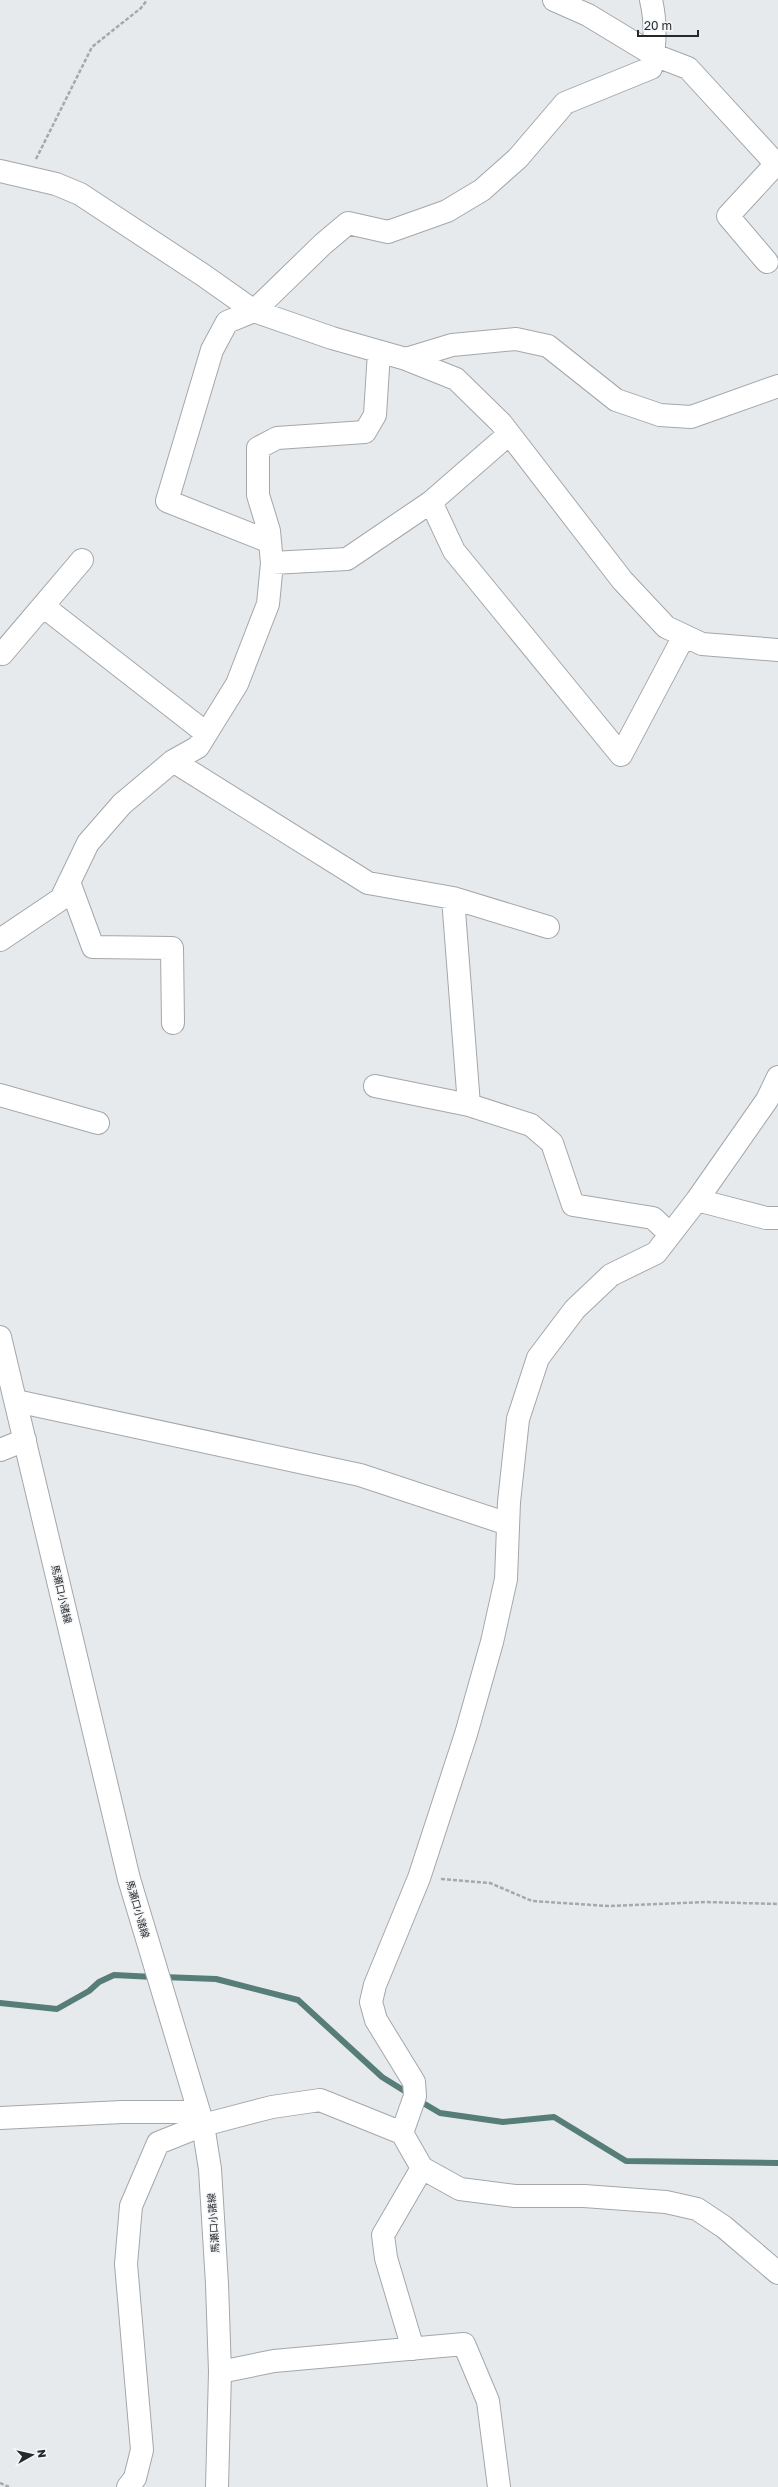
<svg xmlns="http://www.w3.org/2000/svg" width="778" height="2487" font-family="'Golos Text','Noto Sans JP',sans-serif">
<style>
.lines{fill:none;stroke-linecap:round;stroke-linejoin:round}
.stream{stroke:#577d79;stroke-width:6}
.minor-casing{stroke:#a4a7aa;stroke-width:24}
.major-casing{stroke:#a4a7aa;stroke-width:24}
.path{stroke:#a6a9ab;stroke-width:2.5;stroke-dasharray:4 2;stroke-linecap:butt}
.minor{stroke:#fff;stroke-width:22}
.major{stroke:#fff;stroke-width:22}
.labels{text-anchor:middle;stroke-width:3;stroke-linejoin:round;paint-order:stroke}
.street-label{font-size:10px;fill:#27282a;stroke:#f4f7fa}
</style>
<rect width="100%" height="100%" fill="#e7eaed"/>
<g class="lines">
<path class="stream" d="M163,1977L216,1979L298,2000L382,2077L411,2095
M0,2003L57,2009L89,1991L99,1982L114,1975L154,1977
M418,2100L440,2113L503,2122L554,2117L626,2161L778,2163"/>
<g class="minor-casing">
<path id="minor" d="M554,0L588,15L654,55L688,68L778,166
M0,171L56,184L80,194L203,275L254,311L332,338L406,359L456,379L501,423L622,580L666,627L702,644L778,650
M767,262L728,216L776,164
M406,359L452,345L516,339L548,346L616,400L660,415L691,417L778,386
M431,502L454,551L621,755L684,636
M270,542L167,501L212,350L227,322L254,311L323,244L348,223L388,232L447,211L482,190L518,158L565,103L651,68C655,47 656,21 651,0
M272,563L347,559L431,502L509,434
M43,606L206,733
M2,654L82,560
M173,761L368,883L453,898L548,927
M69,882L93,947L172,948L173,1023
M453,898L469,1105L531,1125L552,1143L573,1205L653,1218L670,1234
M0,940L61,899L88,843L122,804L173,761L198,747L237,684L268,604L272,563L269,531L258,495V448L277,438L365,432L375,415L379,352
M375,1086L469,1105
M0,1095L98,1123
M697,1200L766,1218H778
M16,1401L360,1475L508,1524
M0,1450L25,1440
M0,2118L122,2112H199
M402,2133L415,2096L414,2082L376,2020L371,2002L375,1985L419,1878L466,1734L492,1642L506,1579L509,1502L518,1419L538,1358L575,1309L611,1275L656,1253L697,1200L767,1100L778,1077
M413,2349L386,2258L383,2235L422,2168
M220,2372L274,2361L464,2344L488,2401L499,2487
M128,2487L135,2478L142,2450L126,2264L131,2206L158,2143L203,2125L272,2107L320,2100L402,2133L422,2168L460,2189L515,2196H584L666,2202L697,2209L724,2227L778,2273"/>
</g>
<g class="major-casing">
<path id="major" d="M0,1337L129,1879L203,2125L210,2169L217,2284L220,2372L217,2487"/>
</g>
<path class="path" d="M36,159L92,47L141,8L147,0
M441,1879L490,1883L532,1901L608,1906L706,1902L778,1904
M0,2483L9,2487"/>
<use href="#minor" class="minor"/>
<use href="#major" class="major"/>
</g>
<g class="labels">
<g class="street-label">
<text transform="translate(62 1594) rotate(77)" y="4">馬瀬口小諸線</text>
<text transform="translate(138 1909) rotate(74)" y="4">馬瀬口小諸線</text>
<text transform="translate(213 2223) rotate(-94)" y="4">馬瀬口小諸線</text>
</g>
</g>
<g transform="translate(32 2455) rotate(82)" stroke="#f4f7fa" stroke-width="3" paint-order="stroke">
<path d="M0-3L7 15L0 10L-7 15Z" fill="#27282a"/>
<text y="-6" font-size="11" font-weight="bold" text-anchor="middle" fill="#27282a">N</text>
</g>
<path d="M638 30v6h60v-6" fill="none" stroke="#27282a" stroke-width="2"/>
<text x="644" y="30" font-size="12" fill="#27282a" stroke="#f4f7fa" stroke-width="3" paint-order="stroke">20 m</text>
</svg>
